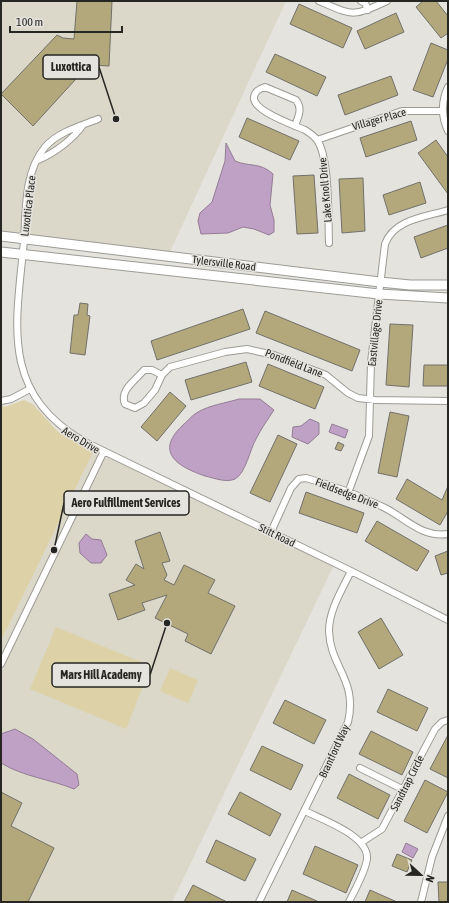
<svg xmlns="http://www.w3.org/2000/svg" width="449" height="903" font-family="'Asap Condensed',sans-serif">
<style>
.built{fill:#dbd7c9}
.green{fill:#ddd2a7}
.water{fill:#c0a1c6;stroke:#927c95}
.building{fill:#b3a87b;stroke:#71706a}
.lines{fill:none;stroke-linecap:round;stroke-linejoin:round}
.minor-casing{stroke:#9c9b95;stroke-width:8}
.secondary-casing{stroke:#9c9b95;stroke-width:11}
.minor{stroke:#fff;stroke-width:6}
.secondary{stroke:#fff;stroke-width:9}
.labels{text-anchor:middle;stroke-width:3;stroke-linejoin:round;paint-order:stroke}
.street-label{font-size:11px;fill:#262623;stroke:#e5e3dd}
.leader{fill:none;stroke:#262623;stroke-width:1.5}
.callout-dot{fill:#262623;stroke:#e5e3dd;stroke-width:1.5}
.callout{fill:#e5e3dd;stroke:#262623;stroke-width:1.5}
.callout-label{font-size:12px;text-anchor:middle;font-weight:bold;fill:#262623}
</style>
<rect width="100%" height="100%" fill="#e5e3dd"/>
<path class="built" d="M1,1H286L168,256L1,236Z
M93,452L106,459L109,453L335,563L172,902H1V641Z"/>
<path class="green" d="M24,400L33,404L57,431L93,452L1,641V405L5,407Z
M56,627L151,666L126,729L30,689Z
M170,668L198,680L188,703L160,691Z"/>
<path class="water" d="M226,143L235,161C249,167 260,162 273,174L270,205L274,220V232L269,235L254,229L243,227L228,233L201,234L198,221L200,213L212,202L225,161Z
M239,399H260L274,410C268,419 261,429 256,439C250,449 246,473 235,479C226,483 214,478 205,476C179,467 154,453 182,426C187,422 192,415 198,412C210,405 226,403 239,399Z
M310,419L319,423V434L308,444L292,437L293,427L301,426Z
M332,424L348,430L345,438L329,432Z
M86,534L92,539L101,540L107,555L101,563H91L80,553L79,543Z
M15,729L33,739L77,774L79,785L74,789C50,779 24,777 1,763V734Z
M406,843L418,849L413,858L402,852Z"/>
<path class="building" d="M77,1H112L109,66L73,64V75L75,80L33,126L1,94L57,35L63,38L74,39Z
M423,1H436L448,16V33L441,38L416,7Z
M299,4L352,28L343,48L290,24Z
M396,13L404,32L365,49L357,31Z
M431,43L448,50V59L433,97L413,90Z
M275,54L326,77L317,96L266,72Z
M391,76L398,95L345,115L338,95Z
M247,118L299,141L290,160L239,137Z
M411,121L417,140L366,157L360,138Z
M436,140L448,157V194L418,153Z
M314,175L318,233L297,234L293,176Z
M363,178L365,231L342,233L339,179Z
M420,182L426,203L389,215L383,195Z
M448,225V248L421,258L414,237Z
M80,303L88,304L87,315L90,316L85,355L70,353L74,315H78Z
M243,309L250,329L157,360L151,341Z
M265,311L360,350L352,371L256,333Z
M390,324L413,325L409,387L386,385Z
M246,362L252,382L191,400L185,380Z
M268,364L324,387L315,409L259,386Z
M424,365H448V386H423Z
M170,392L186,406L157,441L141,427Z
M390,412L409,416L397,477L378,473Z
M278,435L297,444L270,502L250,493Z
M338,442L344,445L341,451L335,449Z
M407,479L442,500L448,486V511L440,525L396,499Z
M306,492L364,513L357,533L299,513Z
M377,521L429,551L417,571L365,541Z
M160,532L170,561L162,563L167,575L164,580L174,585L184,565L215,580L208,593L235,606L211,654L185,641L188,634L155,618L167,595L142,603L145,610L118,620L109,594L135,585L126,580L136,564L144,569L135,541Z
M448,551V573L441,575L435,556Z
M381,618L403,655L379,669L358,632Z
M388,689L428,708L417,731L377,712Z
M285,700L326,720L314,744L273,723Z
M371,731L413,752L402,775L359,754Z
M448,735V778L430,769Z
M262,746L303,765L291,790L250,770Z
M349,774L390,795L378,819L337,798Z
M425,780L448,792L427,833L404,821Z
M1,792L22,803L11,826L54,848L28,902H1Z
M240,792L281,814L270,836L228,814Z
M216,840L256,859L245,881L206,862Z
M315,846L358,865L346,893L303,874Z
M397,854L412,860L407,872L392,866Z
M438,882H448V902H439Z
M193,885L227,902H184Z
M292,890L319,902H287Z
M370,890L397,902H365Z"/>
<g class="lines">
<g class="minor-casing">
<path id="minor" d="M319,1C354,16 352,17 387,1
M361,1L365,3L368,10
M448,87C441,102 441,116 448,131
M98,119C80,126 58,132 45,147C24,172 26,210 24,241C16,324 0,392 83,441L351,571L448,620
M295,126C298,117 303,109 296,100L265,87C259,89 255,91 254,97C252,111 294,125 305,130C310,133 314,136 317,140C330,158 328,219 329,243
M317,140L402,111H443
M38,160C55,153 73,139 83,125
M162,375L152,370H144C136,380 119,390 125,404L135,408L144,403L155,390L162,375L170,367L225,352L247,349L274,355L326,375L348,393L358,398L375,400L448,401
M1,401L11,399L28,390
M348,493L369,436L371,362L385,244C394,219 426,217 448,210
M271,532L291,488L299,479L306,478C331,485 358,495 381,506C404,516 420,538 448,534
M1,664L104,451
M360,768L404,790
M305,811C323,820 369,836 367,859C365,873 355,889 349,902
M362,842L382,829L435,729L442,722L448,720
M259,902L348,722C358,680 330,667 329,631C329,610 342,590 351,571
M421,902L432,857L448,816"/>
</g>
<g class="secondary-casing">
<path id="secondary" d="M1,236L380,282L410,285H448
M1,252L379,294L448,298"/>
</g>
<use href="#minor" class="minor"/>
<use href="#secondary" class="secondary"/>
</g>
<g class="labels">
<g class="street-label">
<text transform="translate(379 119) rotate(-16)" y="4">Villager Place</text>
<text transform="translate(325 190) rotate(-95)" y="4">Lake Knoll Drive</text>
<text transform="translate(28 206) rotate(-83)" y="4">Luxottica Place</text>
<text transform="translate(224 263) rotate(7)" y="4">Tylersville Road</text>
<text transform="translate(375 333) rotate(-84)" y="4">Eastvillage Drive</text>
<text transform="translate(294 363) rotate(21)" y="4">Pondfield Lane</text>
<text transform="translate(81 440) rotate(31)" y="4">Aero Drive</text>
<text transform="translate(347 493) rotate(21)" y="4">Fieldsedge Drive</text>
<text transform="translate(277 535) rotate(26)" y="4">Stitt Road</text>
<text transform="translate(334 751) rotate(-65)" y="4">Brantford Way</text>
<text transform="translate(407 783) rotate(-63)" y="4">Sandtrap Circle</text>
</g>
</g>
<path class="leader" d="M116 119L99 67M54 550L64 503M167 623L150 675"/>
<g class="callout-dot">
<circle cx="116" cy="119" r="4"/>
<circle cx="54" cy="550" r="4"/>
<circle cx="167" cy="623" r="4"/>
</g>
<g class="callout">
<rect x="43" y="55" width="56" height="24" rx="4"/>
<rect x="64" y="491" width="125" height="24" rx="4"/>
<rect x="52" y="663" width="98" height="24" rx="4"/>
</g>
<g class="callout-label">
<text x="71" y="71">Luxottica</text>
<text x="126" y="507">Aero Fulfillment Services</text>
<text x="101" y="679">Mars Hill Academy</text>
</g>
<rect width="449" height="903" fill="none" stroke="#262623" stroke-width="4"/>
<g transform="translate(421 875) rotate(112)" stroke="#e5e3dd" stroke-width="3" paint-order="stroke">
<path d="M0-3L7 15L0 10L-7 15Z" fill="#262623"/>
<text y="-6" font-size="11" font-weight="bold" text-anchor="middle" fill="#262623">N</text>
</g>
<path d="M10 26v6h112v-6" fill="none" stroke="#262623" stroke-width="2"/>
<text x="16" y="26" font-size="12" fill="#262623" stroke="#e5e3dd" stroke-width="3" paint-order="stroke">100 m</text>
</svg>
